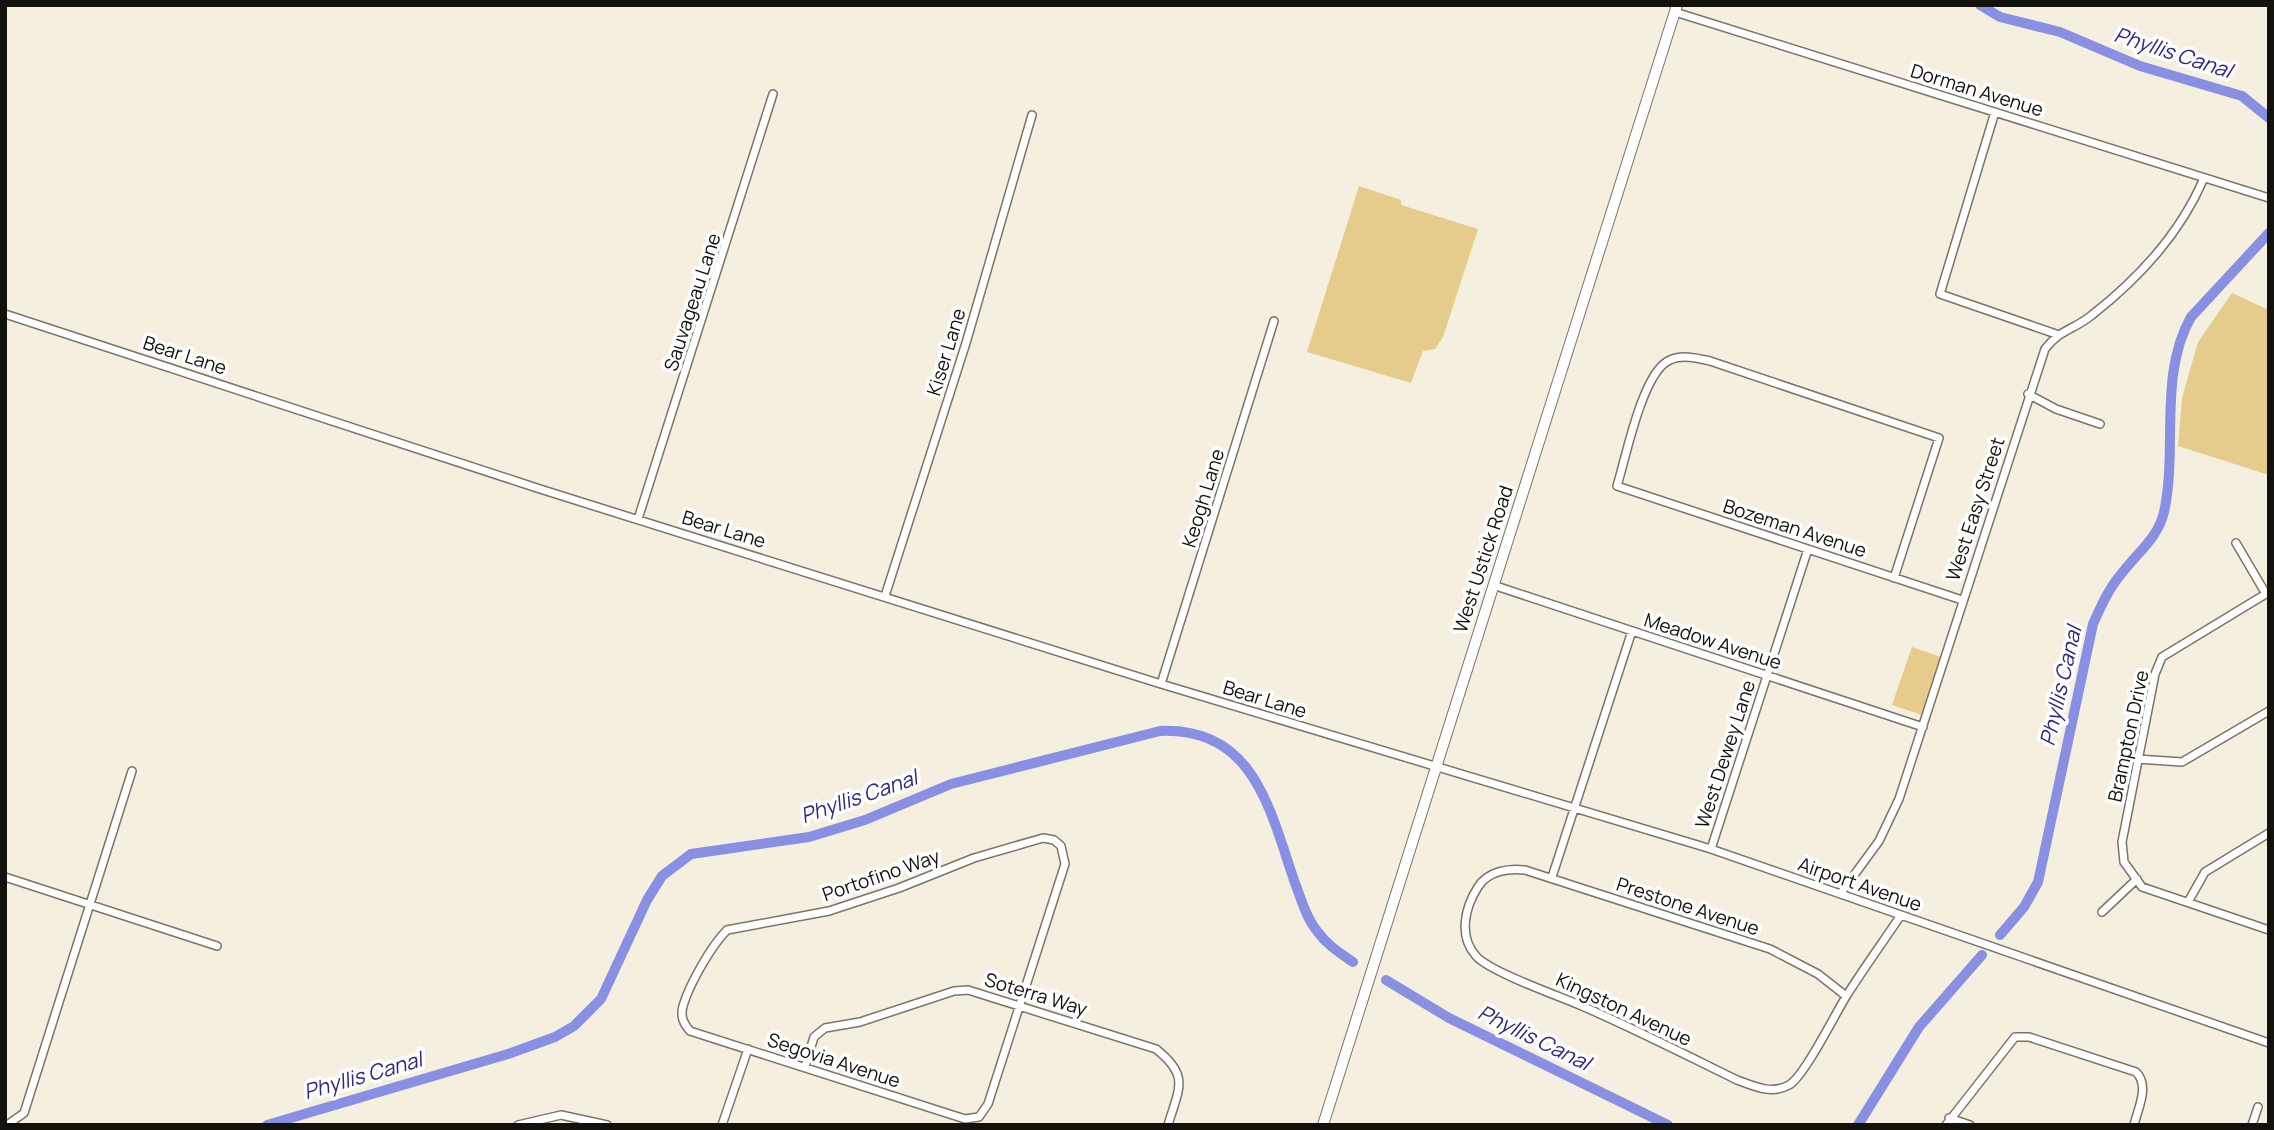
<svg xmlns="http://www.w3.org/2000/svg" width="2274" height="1130" font-family="Manrope,sans-serif">
<style>
.green{fill:#e5cc8d}
.lines{fill:none;stroke-linecap:round;stroke-linejoin:round}
.canal{stroke:#898fe2;stroke-width:10}
.street-casing{stroke:#7a7567;stroke-width:10}
.secondary-casing{stroke:#7a7567;stroke-width:12}
.street{stroke:#fff;stroke-width:7}
.secondary{stroke:#fff;stroke-width:10}
.labels{text-anchor:middle;stroke-width:7;stroke-linejoin:round;paint-order:stroke}
.street-label{font-size:19px;fill:#13110b;stroke:#fff}
.water-label{font-size:21px;font-style:italic;fill:#2f2686;stroke:#fff}
</style>
<rect width="100%" height="100%" fill="#f5efdf"/>
<path class="green" d="M1359,186L1401,200V205L1478,229L1443,337L1435,349L1423,351L1411,383L1307,352Z
M2232,293L2269,310V475L2178,446L2182,398L2198,342Z
M1912,647L1941,657L1922,715L1892,705Z"/>
<g class="lines">
<path class="canal" d="M1980,5L2000,17L2060,32L2140,66L2242,96L2269,118
M2000,935L2024,907L2038,882L2093,624C2101,606 2109,588 2122,573C2137,553 2158,538 2164,512C2178,449 2158,375 2191,317L2269,233
M1386,980L1449,1018L1668,1125
M267,1125L508,1054L555,1037L574,1026L601,999L647,900L662,876L691,854L809,837L865,820L951,784L1160,731C1255,727 1270,811 1295,883C1301,899 1306,917 1317,931C1327,945 1340,953 1353,962
M1858,1125L1919,1027L1982,955"/>
<g class="street-casing">
<path id="street" d="M1675,12L2269,198
M1995,112L1940,294L2056,334
M5,314L540,489L1161,684L1711,849L2269,1043
M2028,394L2056,409L2100,424
M638,519L773,94
M2236,543L2266,594
M1894,578L1939,438L1710,361C1697,358 1681,354 1668,361C1642,375 1626,457 1617,486L1962,600
M1493,585L1923,727
M2269,592L2162,657L2155,674L2122,842L2124,862L2142,887L2269,930
M885,596L966,343L1032,115
M1161,684L1274,321
M2137,759L2182,762L2269,711
M1043,838L1054,840L1061,846L1065,864L988,1104L979,1117L965,1119L690,1031C684,1024 680,1017 683,1006C689,985 711,946 727,930L829,911L899,888L974,858Z
M1711,849L1808,549
M5,877L217,946
M1552,877L1632,631
M1841,893L1879,841L1899,799L2045,349C2060,329 2074,330 2092,315C2138,279 2181,232 2204,178
M2188,902L2205,872L2269,833
M2102,912L2137,879
M1846,996L1818,974L1770,949L1525,870C1508,868 1488,871 1478,887C1465,907 1458,936 1476,956C1490,972 1559,996 1582,1006C1635,1029 1686,1055 1737,1080C1754,1086 1771,1095 1789,1085C1804,1077 1835,1014 1847,995C1864,968 1883,942 1901,915
M805,1067L814,1037L825,1028L860,1022L954,991L968,990L1156,1049C1190,1076 1179,1088 1168,1125
M1949,1118L1970,1125
M7,1125L24,1113L132,771
M518,1125L561,1115L607,1125
M722,1125L748,1049
M1946,1125L2015,1037H2029L2136,1072C2150,1086 2138,1108 2134,1125
M2252,1125L2258,1107"/>
</g>
<g class="secondary-casing">
<path id="secondary" d="M1323,1125L1677,5"/>
</g>
<use href="#street" class="street"/>
<use href="#secondary" class="secondary"/>
</g>
<g class="labels">
<g class="street-label">
<text transform="translate(1977 90) rotate(17)" y="7">Dorman Avenue</text>
<text transform="translate(692 302) rotate(-72)" y="7">Sauvageau Lane</text>
<text transform="translate(946 352) rotate(-73)" y="7">Kiser Lane</text>
<text transform="translate(185 355) rotate(18)" y="7">Bear Lane</text>
<text transform="translate(1203 498) rotate(-73)" y="7">Keogh Lane</text>
<text transform="translate(1975 509) rotate(-72)" y="7">West Easy Street</text>
<text transform="translate(1795 528) rotate(18)" y="7">Bozeman Avenue</text>
<text transform="translate(724 529) rotate(17)" y="7">Bear Lane</text>
<text transform="translate(1483 559) rotate(-72)" y="7">West Ustick Road</text>
<text transform="translate(1713 641) rotate(18)" y="7">Meadow Avenue</text>
<text transform="translate(1265 699) rotate(17)" y="7">Bear Lane</text>
<text transform="translate(2128 736) rotate(-78)" y="7">Brampton Drive</text>
<text transform="translate(1725 754) rotate(-72)" y="7">West Dewey Lane</text>
<text transform="translate(881 875) rotate(-19)" y="7">Portofino Way</text>
<text transform="translate(1860 884) rotate(19)" y="7">Airport Avenue</text>
<text transform="translate(1688 906) rotate(18)" y="7">Prestone Avenue</text>
<text transform="translate(1036 994) rotate(17)" y="7">Soterra Way</text>
<text transform="translate(1624 1009) rotate(25)" y="7">Kingston Avenue</text>
<text transform="translate(834 1060) rotate(18)" y="7">Segovia Avenue</text>
</g>
<g class="water-label">
<text transform="translate(2173 53) rotate(18)" y="7">Phyllis Canal</text>
<text transform="translate(2061 686) rotate(-77)" y="7">Phyllis Canal</text>
<text transform="translate(859 797) rotate(-19)" y="7">Phyllis Canal</text>
<text transform="translate(1534 1038) rotate(26)" y="7">Phyllis Canal</text>
<text transform="translate(363 1076) rotate(-16)" y="7">Phyllis Canal</text>
</g>
</g>
<rect width="2274" height="1130" fill="none" stroke="#13110b" stroke-width="14"/>
</svg>
